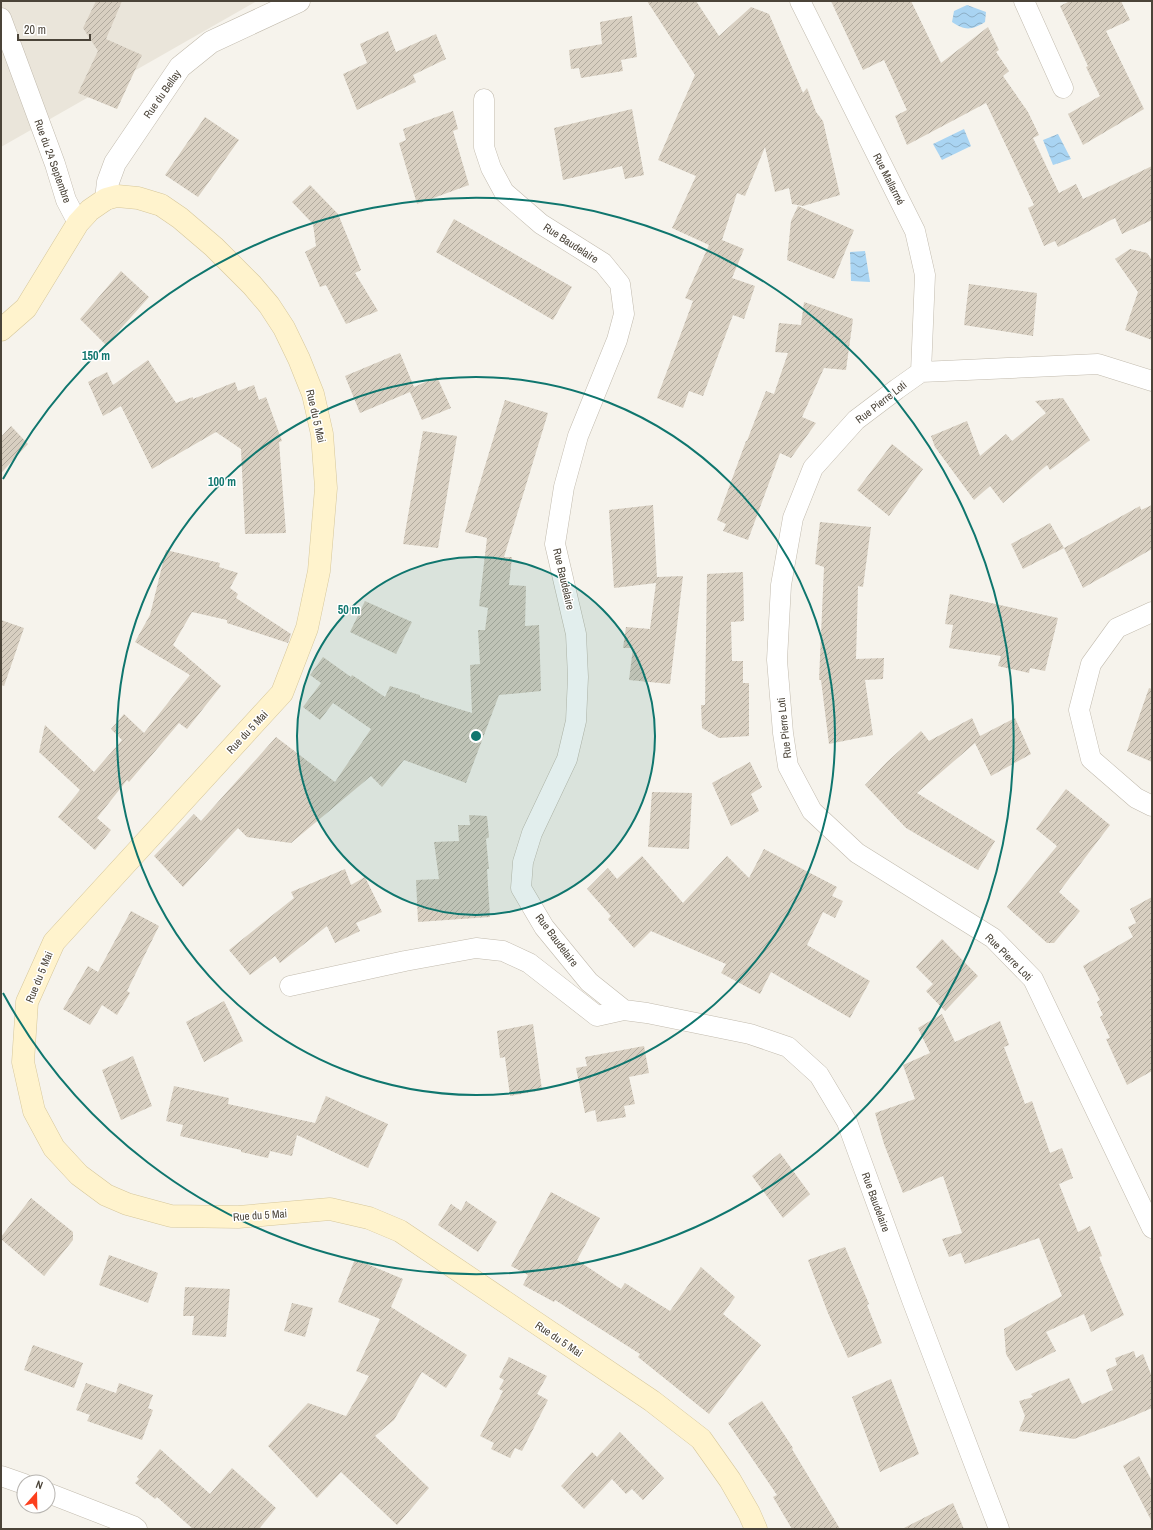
<svg xmlns="http://www.w3.org/2000/svg" width="1153" height="1530" font-family="'Archivo Narrow',sans-serif">
<style>
.residential{fill:#eae5da}
.water{fill:url(#water-waves)}
.building{fill:url(#building-hatch)}
.lines{fill:none;stroke-linecap:round;stroke-linejoin:round}
.minor-casing{stroke:#c2bbae;stroke-width:21}
.tertiary-casing{stroke:#c2bbae;stroke-width:23}
.secondary-casing{stroke:#d6c79b;stroke-width:23}
.minor{stroke:#fff;stroke-width:20}
.tertiary{stroke:#fff;stroke-width:22}
.secondary{stroke:#fff3cd;stroke-width:22}
.ring{fill:none;stroke:#0f766e;stroke-width:2}
.labels{text-anchor:middle;stroke-width:3;stroke-linejoin:round;paint-order:stroke}
.street-label{font-size:11px;fill:#4b4439;stroke:#fff}
.centre{fill:#0f766e;stroke:#fff;stroke-width:2}
.ring-label{font-size:12px;text-anchor:middle;font-weight:bold;fill:#0f766e;stroke:#fff;stroke-width:3;stroke-linejoin:round;paint-order:stroke}
</style>
<defs>
<pattern id="water-waves" width="16" height="10" patternUnits="userSpaceOnUse"><rect width="16" height="10" fill="#a9d4f2"/><path d="M0 5q4-4 8 0t8 0" fill="none" stroke="#8caec5"/></pattern>
<pattern id="building-hatch" width="6" height="6" patternUnits="userSpaceOnUse"><rect width="6" height="6" fill="#d8cfc1"/><path d="M-1 1l2-2M0 6l6-6M5 7l2-2" fill="none" stroke="#b1aa9e"/></pattern>
</defs>
<rect width="100%" height="100%" fill="#f6f3ec"/>
<path class="residential" d="M1,1H257L1,147Z"/>
<path class="water" d="M967,5L986,12L985,22C972,30 965,31 952,22L954,11Z
M964,129L971,146L942,160L933,144Z
M1058,134L1071,159L1053,165L1043,140Z
M865,251L870,282L851,281L850,252Z"/>
<path class="building" d="M96,1H122L106,39L142,55L117,109L78,93L98,51L83,28Z
M647,1H696L719,36L751,7L769,14L803,93L807,88L816,112L823,121L840,195L803,206L792,204L789,188L775,192L765,147L745,196L737,193L722,240L744,249L732,278L755,286L744,319L733,315L703,396L689,391L683,408L657,398L693,301L685,298L709,245L672,228L696,176L658,160L695,75Z
M831,1H911L941,63L988,27L999,50L996,52L1009,71L1003,76L1028,112L1039,135L1033,138L1059,193L1076,184L1083,199L1152,166V220L1122,234L1115,218L1058,247L1055,241L1044,246L1028,208L1034,205L986,103L907,145L895,116L907,110L884,60L863,70Z
M1070,1H1121L1130,20L1106,31L1144,109L1083,145L1068,114L1100,96L1086,67L1088,66L1060,6Z
M632,16L637,57L621,60L623,71L581,78L579,68L571,69L569,50L602,44L600,22Z
M388,31L396,52L436,34L446,59L413,75L416,82L357,110L343,74L367,63L360,44Z
M632,109L644,175L625,179L622,166L563,180L554,128Z
M453,111L458,129L453,131L469,185L417,204L399,143L406,140L403,129Z
M205,117L239,140L198,197L165,175Z
M310,185L338,214L361,270L355,273L378,311L346,324L326,285L320,287L305,252L316,246L313,224L292,202Z
M798,206L854,230L834,279L787,260L791,221Z
M454,219L572,287L553,320L436,252Z
M1130,249L1147,253L1152,260V340L1125,330L1138,292L1115,259Z
M121,271L149,297L106,345L80,319Z
M969,284L1037,293L1033,336L964,325Z
M804,302L853,319L846,370L824,368L802,417L816,423L791,458L780,453L748,540L723,531L726,524L717,520L746,441H747L766,391L774,394L788,353L775,352L779,323L801,325Z
M400,353L414,387L437,377L451,408L422,420L410,392L360,413L345,376Z
M148,360L176,403L193,397V399L235,382L238,391L254,385L259,400L266,397L282,441L279,442L286,533L245,534L241,449L216,432L152,469L121,406L103,416L88,382L107,372L113,385Z
M1063,398L1090,440L1050,470L1047,465L1003,503L990,486L974,500L935,447L931,436L967,421L980,456L1006,434L1012,441L1046,413L1035,401Z
M505,400L548,413L504,557H512L509,585L526,586L525,626L539,625L541,691L499,695L466,783L404,760L382,787L371,776L291,843L247,837L238,828L183,887L154,856L194,814L201,821L276,737L335,782L371,729L333,703L320,720L303,707L321,683L310,675L323,657L351,677L352,675L385,697L390,686L420,695V697L472,713L470,665L480,664L478,630H485L488,608L479,606L487,538L465,532Z
M11,426L28,444L1,473V437Z
M423,431L457,436L438,548L403,544Z
M892,444L923,469L889,516L857,490Z
M653,505L657,577L683,576L670,684L629,680L633,648H623L626,627L650,629L656,583L614,588L609,510Z
M1152,505V549L1083,588L1064,548L1140,506L1141,510Z
M820,522L871,527L863,587L858,586L856,659L884,658L883,679L865,680L873,735L829,744L821,680H819L824,567L815,564Z
M1050,523L1064,548L1023,569L1011,544Z
M166,550L220,563L219,567L238,573L230,588L238,594L236,598L291,634L288,643L227,623V620L192,612L173,645L221,686L187,729L179,723L129,782L127,780L97,818L111,830L95,850L58,817L80,790L39,752L45,725L94,772L122,740L111,729L124,714L144,733L190,675L135,642L150,615Z
M743,572L744,621L731,622L732,661H743V683H749V736L719,738L702,728L701,705H705L707,574Z
M950,594L1058,618L1045,671L1030,668L1029,673L998,666L1001,656L949,648L953,625L945,624Z
M365,601L412,622L396,654L350,632Z
M1,620L24,628L4,686L1,685Z
M1149,688L1152,689V762L1127,751Z
M972,718L980,736L1015,718L1031,754L991,776L975,743L917,793L995,841L978,870L906,828L865,785L887,762L921,731L929,741Z
M750,762L762,787L751,794L759,811L731,826L712,783Z
M1066,789L1110,825L1059,892L1080,911L1054,943H1047L1007,907L1057,846L1036,829Z
M652,792L692,793L689,849L648,847Z
M469,815L487,816L489,837L486,839L489,869H487L490,917L418,922L416,880L439,879L434,842L459,841L458,825H470Z
M764,849L837,887L832,896L843,901L835,918L823,912L807,945L870,981L850,1018L771,972L760,994L721,973L726,964L651,931L634,948L608,919L611,916L587,889L608,868L617,879L642,856L683,903L727,856L749,878Z
M345,869L351,885L365,877L382,912L356,923L360,931L335,943L327,926L280,963L275,956L250,975L229,950L294,898L291,892Z
M1152,897V1071L1127,1085L1106,1039L1110,1038L1100,1017L1103,1015L1097,1002L1100,1000L1083,966L1133,937L1128,927L1136,923L1130,909Z
M131,911L159,926L127,991L130,993L117,1015L102,1005L90,1025L63,1009L88,966L98,972Z
M942,939L978,976L945,1011L926,991L933,984L916,967Z
M224,1001L243,1041L204,1062L186,1022Z
M942,1014L955,1042L1000,1021L1009,1045L1004,1047L1025,1104L1032,1101L1050,1153L1062,1148L1073,1178L1059,1184L1078,1232L1090,1226L1102,1256L1099,1257L1124,1315L1091,1332L1084,1314L1046,1332L1056,1351L1016,1371L1006,1354L1004,1329L1062,1296L1039,1238L965,1264L961,1253L949,1257L942,1239L962,1233L943,1176L903,1193L884,1144L875,1113L915,1099L903,1065L930,1053L918,1028Z
M533,1024L542,1090L510,1096L505,1057L500,1058L497,1031Z
M644,1046L649,1073L629,1077L635,1104L624,1106L626,1117L597,1122L595,1110L585,1113L576,1068L587,1066L585,1057Z
M133,1056L152,1106L121,1120L102,1070Z
M174,1086L229,1098L228,1104L315,1123L326,1096L388,1124L368,1168L297,1135L292,1156L270,1151L268,1158L241,1152V1150L180,1136L183,1125L166,1121Z
M780,1153L810,1194L783,1218L752,1176Z
M551,1192L600,1218L577,1260L621,1289L625,1283L670,1311L701,1267L735,1297L723,1314L761,1345L709,1414L638,1357L640,1354L555,1300L554,1302L523,1285L528,1275L511,1266Z
M31,1198L73,1232V1240L44,1276L1,1239V1237Z
M466,1201L497,1222L478,1252L438,1225L451,1204L461,1211Z
M845,1247L869,1304L867,1305L882,1343L848,1358L828,1313L808,1260Z
M109,1255L158,1273L148,1303L99,1285Z
M355,1259L403,1279L391,1307L467,1355L446,1388L422,1372L394,1420L375,1436L429,1488L397,1525L341,1472L317,1498L268,1446L308,1403L346,1416L369,1376L356,1371L380,1319L338,1302Z
M185,1287L230,1289L226,1337L192,1335L194,1316H183Z
M292,1303L313,1308L305,1337L284,1331Z
M33,1345L83,1363L74,1388L24,1370Z
M1134,1351L1136,1358L1143,1354L1152,1377V1408L1122,1421L1074,1439L1019,1431L1025,1416L1019,1401L1033,1397L1031,1394L1069,1378L1082,1404L1113,1390L1106,1370L1117,1365L1115,1358Z
M509,1357L547,1376L537,1394L548,1400L522,1451L515,1448L510,1458L491,1449L494,1443L480,1436L503,1391L499,1389L504,1380L499,1377Z
M891,1379L919,1454L880,1472L852,1397Z
M86,1383L116,1393L119,1383L153,1395L148,1408L153,1410L142,1440L87,1421L90,1415L76,1410Z
M762,1401L793,1448L792,1449L840,1529H792L773,1497L777,1495L728,1423Z
M620,1432L664,1478L643,1500L632,1489L626,1494L612,1479L584,1509L561,1486L592,1452L597,1457Z
M160,1449L210,1494L232,1468L276,1508L259,1529H193L157,1497L155,1499L135,1483L139,1479L137,1477Z
M1139,1456L1152,1481V1522L1123,1466Z
M953,1503L964,1529H902Z"/>
<g class="lines">
<g class="minor-casing">
<path id="minor" d="M800,1L915,231L925,275L921,372
M1024,1L1063,88
M1,18L55,164L66,200L78,223
M484,99V147L491,168L504,192L541,224L603,263L620,284L624,314L617,340L578,436L564,487L555,544L576,634L578,677L576,721L567,759L532,833L523,862L521,888L544,927L589,982L624,1010L647,1013L750,1034L788,1047L819,1075L847,1122L912,1300L999,1529
M1152,381L1098,364L921,372L897,389L856,420L813,468L793,518L781,585L777,660L783,733L788,766L812,811L857,853L993,938L1033,979L1152,1228
M1152,612L1117,628L1091,664L1079,710L1091,759L1136,798L1152,806
M290,986L405,961L476,948L503,951L529,963L597,1016L624,1010
M1,1476L24,1484
M48,1493L133,1526L137,1529"/>
</g>
<g class="tertiary-casing">
<path id="tertiary" d="M106,199L108,182L115,163L180,67L211,42L299,1"/>
</g>
<g class="secondary-casing">
<path id="secondary" d="M1,330L26,308L78,223L90,210L106,199L117,196L138,198L161,205L180,218L214,247L252,285L269,305L284,328L299,359L313,394L322,434L326,488L319,571L307,628L282,693L54,942L27,1002L23,1062L34,1111L54,1148L79,1175L106,1195L127,1204L171,1216L238,1217L330,1209L369,1218L400,1231L652,1401L701,1439L730,1480L749,1513L756,1529"/>
</g>
<use href="#minor" class="minor"/>
<use href="#tertiary" class="tertiary"/>
<use href="#secondary" class="secondary"/>
</g>
<circle cx="476" cy="736" r="179" fill="#0f766e" fill-opacity=".12"/>
<g class="ring">
<circle cx="476" cy="736" r="179"/>
<circle cx="476" cy="736" r="359"/>
<path d="M3 479A538 538 0 1 1 3 993"/>
</g>
<g class="labels">
<g class="street-label">
<text transform="translate(162 94) rotate(-55)" y="4">Rue du Bellay</text>
<text transform="translate(53 161) rotate(70)" y="4">Rue du 24 Septembre</text>
<text transform="translate(889 179) rotate(63)" y="4">Rue Mallarmé</text>
<text transform="translate(571 243) rotate(33)" y="4">Rue Baudelaire</text>
<text transform="translate(881 402) rotate(-38)" y="4">Rue Pierre Loti</text>
<text transform="translate(316 416) rotate(77)" y="4">Rue du 5 Mai</text>
<text transform="translate(564 579) rotate(77)" y="4">Rue Baudelaire</text>
<text transform="translate(784 728) rotate(-96)" y="4">Rue Pierre Loti</text>
<text transform="translate(247 732) rotate(-47)" y="4">Rue du 5 Mai</text>
<text transform="translate(557 940) rotate(53)" y="4">Rue Baudelaire</text>
<text transform="translate(1009 957) rotate(45)" y="4">Rue Pierre Loti</text>
<text transform="translate(39 977) rotate(-68)" y="4">Rue du 5 Mai</text>
<text transform="translate(876 1202) rotate(70)" y="4">Rue Baudelaire</text>
<text transform="translate(260 1215) rotate(-4)" y="4">Rue du 5 Mai</text>
<text transform="translate(559 1339) rotate(34)" y="4">Rue du 5 Mai</text>
</g>
</g>
<circle cx="476" cy="736" r="6" class="centre"/>
<g class="ring-label">
<text x="96" y="360">150 m</text>
<text x="222" y="486">100 m</text>
<text x="349" y="614">50 m</text>
</g>
<rect width="1153" height="1530" fill="none" stroke="#4b4439" stroke-width="4"/>
<g transform="translate(36 1494) rotate(20)"><circle r="19" fill="#ffffff" stroke="#b7b4b0"/>
<path d="M0-3L7 15L0 10L-7 15Z" fill="#fc3f1d"/>
<text y="-6" font-size="11" font-weight="bold" text-anchor="middle" fill="#4b4439">N</text>
</g>
<path d="M18 34v6h72v-6" fill="none" stroke="#4b4439" stroke-width="2"/>
<text x="24" y="34" font-size="12" fill="#4b4439" stroke="#ffffff" stroke-width="3" paint-order="stroke">20 m</text>
</svg>
